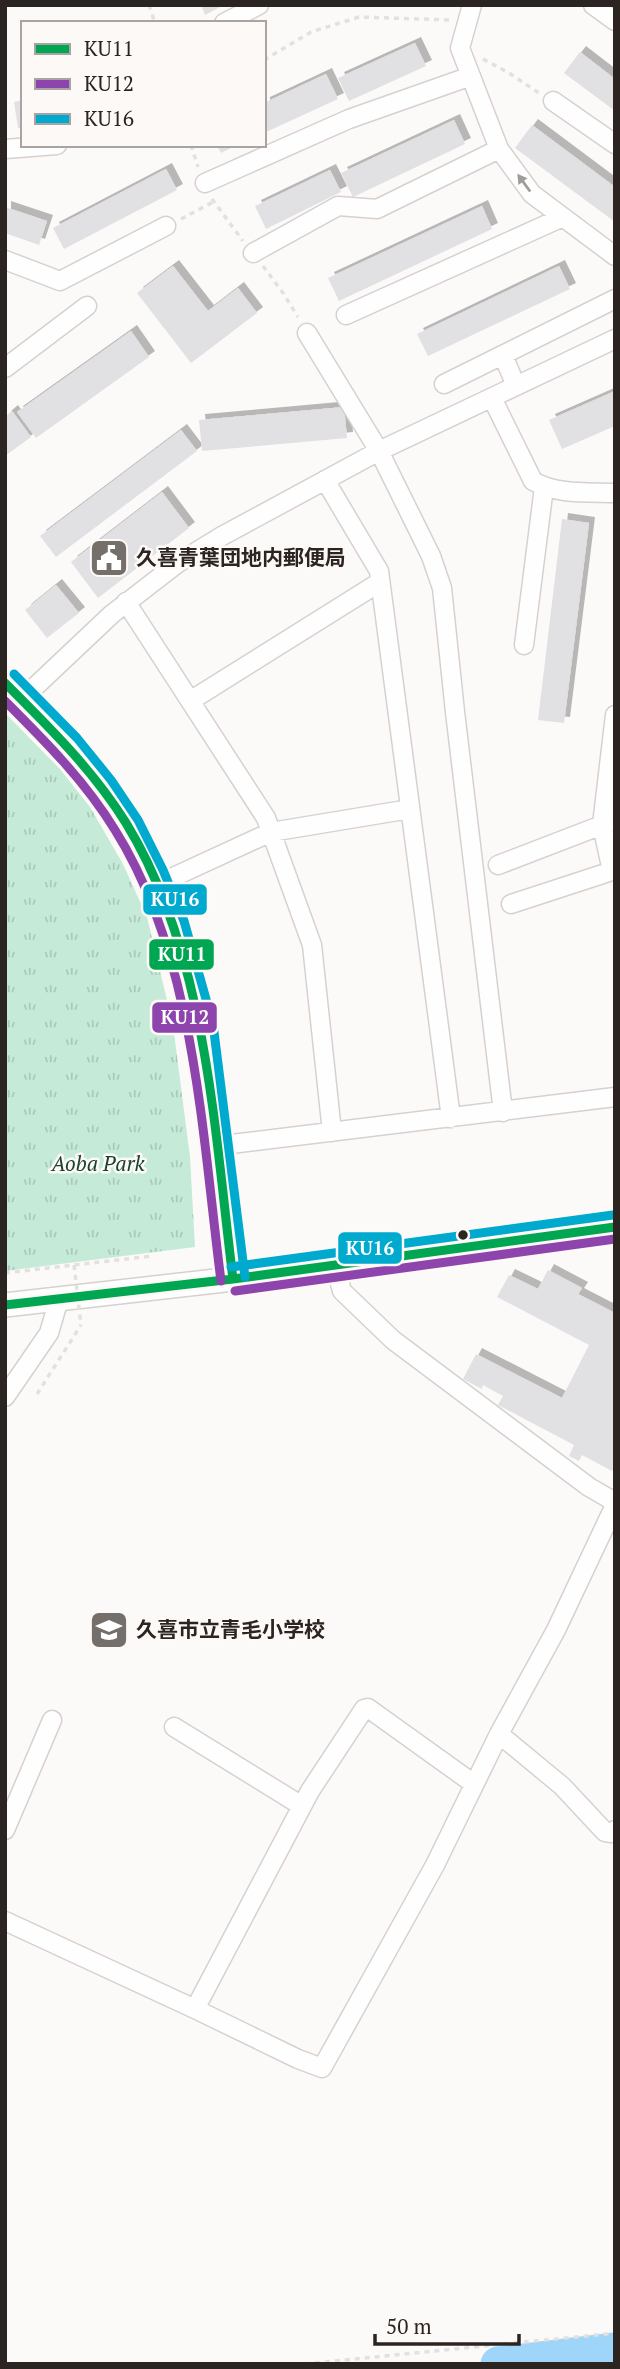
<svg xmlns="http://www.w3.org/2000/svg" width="620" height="2369" font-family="'PT Serif','Noto Sans JP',serif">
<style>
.park{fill:url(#park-tufts)}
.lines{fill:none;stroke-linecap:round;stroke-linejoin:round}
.river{stroke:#9ed5f9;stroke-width:35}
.building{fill:#e1e0e3;filter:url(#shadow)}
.minor-casing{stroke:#d6d1cf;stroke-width:21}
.major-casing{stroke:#d6d1cf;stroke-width:26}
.path{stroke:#e2e0e0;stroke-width:3.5;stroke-dasharray:5 5;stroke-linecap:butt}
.minor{stroke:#fffefe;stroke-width:18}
.major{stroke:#fffefe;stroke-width:23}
.path-bridge{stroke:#e2e0e0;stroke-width:3.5;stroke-dasharray:5 5;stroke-linecap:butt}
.bus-1-casing{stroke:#fdf9f7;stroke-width:14}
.bus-2-casing{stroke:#fdf9f7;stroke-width:14}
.bus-3-casing{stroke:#fdf9f7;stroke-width:14}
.bus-1{stroke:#00a651;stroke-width:9}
.bus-2{stroke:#8e44ad;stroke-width:9}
.bus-3{stroke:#00a9ce;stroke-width:9}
.oneway{fill:#a09c9b}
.bus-dot{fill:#2c2421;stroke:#fdf9f7;stroke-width:2.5}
.labels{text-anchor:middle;stroke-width:5;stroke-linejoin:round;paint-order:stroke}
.poi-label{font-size:21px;font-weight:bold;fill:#2c2421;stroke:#fdf9f7;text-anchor:start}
.park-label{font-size:21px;font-style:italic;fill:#1a4231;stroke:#fdf9f7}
.line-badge{stroke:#fdf9f7;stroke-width:2.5}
.badge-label{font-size:19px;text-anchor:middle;font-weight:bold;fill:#fff}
</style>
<defs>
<pattern id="park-tufts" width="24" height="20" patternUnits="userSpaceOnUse" patternTransform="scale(1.75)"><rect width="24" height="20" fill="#c5ebd8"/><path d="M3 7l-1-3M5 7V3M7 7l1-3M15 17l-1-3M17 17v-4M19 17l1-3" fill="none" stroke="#a9c9b9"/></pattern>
<filter id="shadow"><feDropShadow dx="6" dy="-6" stdDeviation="0" flood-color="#0004"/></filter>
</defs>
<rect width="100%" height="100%" fill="#fcfaf8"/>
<path class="park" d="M5,713L60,769L90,807L123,864L147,917L173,1025L190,1157L195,1247L5,1271Z"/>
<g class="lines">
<path class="river" d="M498,2364L615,2350"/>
</g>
<path class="building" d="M201,5H224L205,15Z
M415,43L426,66L349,101L338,78Z
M580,52L615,79V111L564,73Z
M326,74L338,99L264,133V103Z
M23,100V128H18L14,102Z
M454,120L465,144L353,197L341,173Z
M532,125L615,187V222L515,148Z
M217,145H237L221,153Z
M166,169L177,190L64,249L53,228Z
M330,170L341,192L266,229L255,206Z
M482,206L492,229L339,301L328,278Z
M5,207L47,221L39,245L5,233Z
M173,266L208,311L238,288L257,313L191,363L137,293Z
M559,266L570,289L428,356L417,334Z
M131,331L149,357L36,438L17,412Z
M615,391V426L562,449L549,420Z
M344,407L347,438L202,451L199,420Z
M12,411L31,437L5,456V417Z
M181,430L197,451L56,557L40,536Z
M162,492L189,528L98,598L71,562Z
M562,519L589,523L564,723L538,720Z
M56,585L79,613L47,638L25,610Z
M548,1270L582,1288L578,1294L615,1313V1466L612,1471L582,1455L579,1461L569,1456L574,1445L498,1405L503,1396L483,1385L482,1389L463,1379L476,1354L562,1398L589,1345L497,1297L509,1275L538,1289Z"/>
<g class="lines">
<g class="minor-casing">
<path id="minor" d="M472,5L460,48L499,149L532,194L615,256
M593,5L615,21
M224,23L259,5
M553,101L615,144
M5,149L57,145
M205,183L349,119L471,76
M253,253L338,206L377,209L499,149
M5,260L60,281L166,226
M346,315L563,217
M307,333L379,451L431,556L442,588L455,712L503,1112
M503,355L516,386
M5,368L87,306
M444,384L615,299
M492,398L533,481C557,495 588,492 615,493
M325,480L379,571L451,1118
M126,602L266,818L312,945L332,1132
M524,645L544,487
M5,683L68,747L101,787L127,825L152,875L173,926L201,1026L233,1279
M22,699L112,614L178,563L222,536L379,451L615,339
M190,701L380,582
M498,865L615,820
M156,885L271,832L410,809
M511,904L612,871L602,825L615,715
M215,1146L615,1097
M335,1265L342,1291L393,1340L589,1487L615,1502
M5,1397L49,1333L59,1299
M174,1727L302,1806
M499,1734L562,1786L605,1832L612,1833L615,1830
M5,1830L52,1720
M5,1921L195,2009L298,2059L322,2068L435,1865L499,1734L556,1630L615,1505
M195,2009L310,1791L364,1709L368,1708L474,1784"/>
</g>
<g class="major-casing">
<path id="major" d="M5,1305L233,1279L615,1227"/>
</g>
<path class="path" d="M149,5L155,23
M483,59L509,73L539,93
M264,60L311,32L359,17L451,20
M191,145L198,167
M212,199L243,241
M181,219L213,202
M263,266L283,293L298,317
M5,1273L152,1256
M37,1394L81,1325
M305,2364L615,2333"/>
<use href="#minor" class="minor"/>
<use href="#major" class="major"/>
<path class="path-bridge" d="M74,1265L81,1325"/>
<g class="bus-1-casing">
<path id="bus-1" d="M5,683C49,727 93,770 126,823C207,955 214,1129 233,1279
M5,1305L233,1279L615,1227"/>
</g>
<g class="bus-2-casing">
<path id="bus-2" d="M5,701C45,741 85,781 115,830C195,957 202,1134 221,1281
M235,1291L615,1239"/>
</g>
<g class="bus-3-casing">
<path id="bus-3" d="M14,674L77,738L111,780L138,820L163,870L184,921L213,1024L245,1277
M231,1267L613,1215"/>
</g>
<use href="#bus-1" class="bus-1"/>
<use href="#bus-2" class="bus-2"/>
<use href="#bus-3" class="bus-3"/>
</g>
<defs><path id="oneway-solid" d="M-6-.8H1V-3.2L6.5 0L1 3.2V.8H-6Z" transform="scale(1.75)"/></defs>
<use class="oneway" href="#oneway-solid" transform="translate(524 183) rotate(-126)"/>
<defs>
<g id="civic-square" transform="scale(2.0125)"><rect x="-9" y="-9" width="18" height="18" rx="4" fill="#756f6c" stroke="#fdf9f7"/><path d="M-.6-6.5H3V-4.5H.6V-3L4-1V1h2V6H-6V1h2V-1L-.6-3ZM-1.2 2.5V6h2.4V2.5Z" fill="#fff"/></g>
<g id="school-square" transform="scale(2.0125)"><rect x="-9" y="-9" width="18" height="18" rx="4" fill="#756f6c" stroke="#fdf9f7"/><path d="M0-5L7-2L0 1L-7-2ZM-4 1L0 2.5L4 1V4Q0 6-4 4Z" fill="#fff"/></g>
</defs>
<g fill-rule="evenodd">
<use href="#civic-square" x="109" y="558"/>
<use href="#school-square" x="109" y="1630"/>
</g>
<circle class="bus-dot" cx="463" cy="1235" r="6"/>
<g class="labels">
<g class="poi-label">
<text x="136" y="565">久喜青葉団地内郵便局</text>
<text x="136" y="1637">久喜市立青毛小学校</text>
</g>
<g class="park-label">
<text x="98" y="1171">Aoba Park</text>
</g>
</g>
<g class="line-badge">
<rect x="142" y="883" width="66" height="33" rx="7" fill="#00a9ce"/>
<rect x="148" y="938" width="67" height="33" rx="7" fill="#00a651"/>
<rect x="151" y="1001" width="67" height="33" rx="7" fill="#8e44ad"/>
<rect x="337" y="1231" width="66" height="34" rx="7" fill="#00a9ce"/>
</g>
<g class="badge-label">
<text x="175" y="906">KU16</text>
<text x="182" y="961">KU11</text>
<text x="185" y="1024">KU12</text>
<text x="370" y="1255">KU16</text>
</g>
<rect width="620" height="2369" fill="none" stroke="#2c2421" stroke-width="14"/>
<rect x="21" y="21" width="245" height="126" fill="#fdf9f7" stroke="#a9a4a1" stroke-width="2"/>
<rect x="35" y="44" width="35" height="10" fill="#00a651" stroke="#a9a4a1" stroke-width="2"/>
<text x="84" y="56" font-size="21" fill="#2c2421">KU11</text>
<rect x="35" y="79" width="35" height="10" fill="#8e44ad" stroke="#a9a4a1" stroke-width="2"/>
<text x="84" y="91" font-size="21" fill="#2c2421">KU12</text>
<rect x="35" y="114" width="35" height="10" fill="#00a9ce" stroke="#a9a4a1" stroke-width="2"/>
<text x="84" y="126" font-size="21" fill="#2c2421">KU16</text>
<path d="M375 2334v10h144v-10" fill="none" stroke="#2c2421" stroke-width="3.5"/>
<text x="386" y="2334" font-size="21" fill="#2c2421" stroke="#fdf9f7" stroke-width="5" paint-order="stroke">50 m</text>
</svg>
